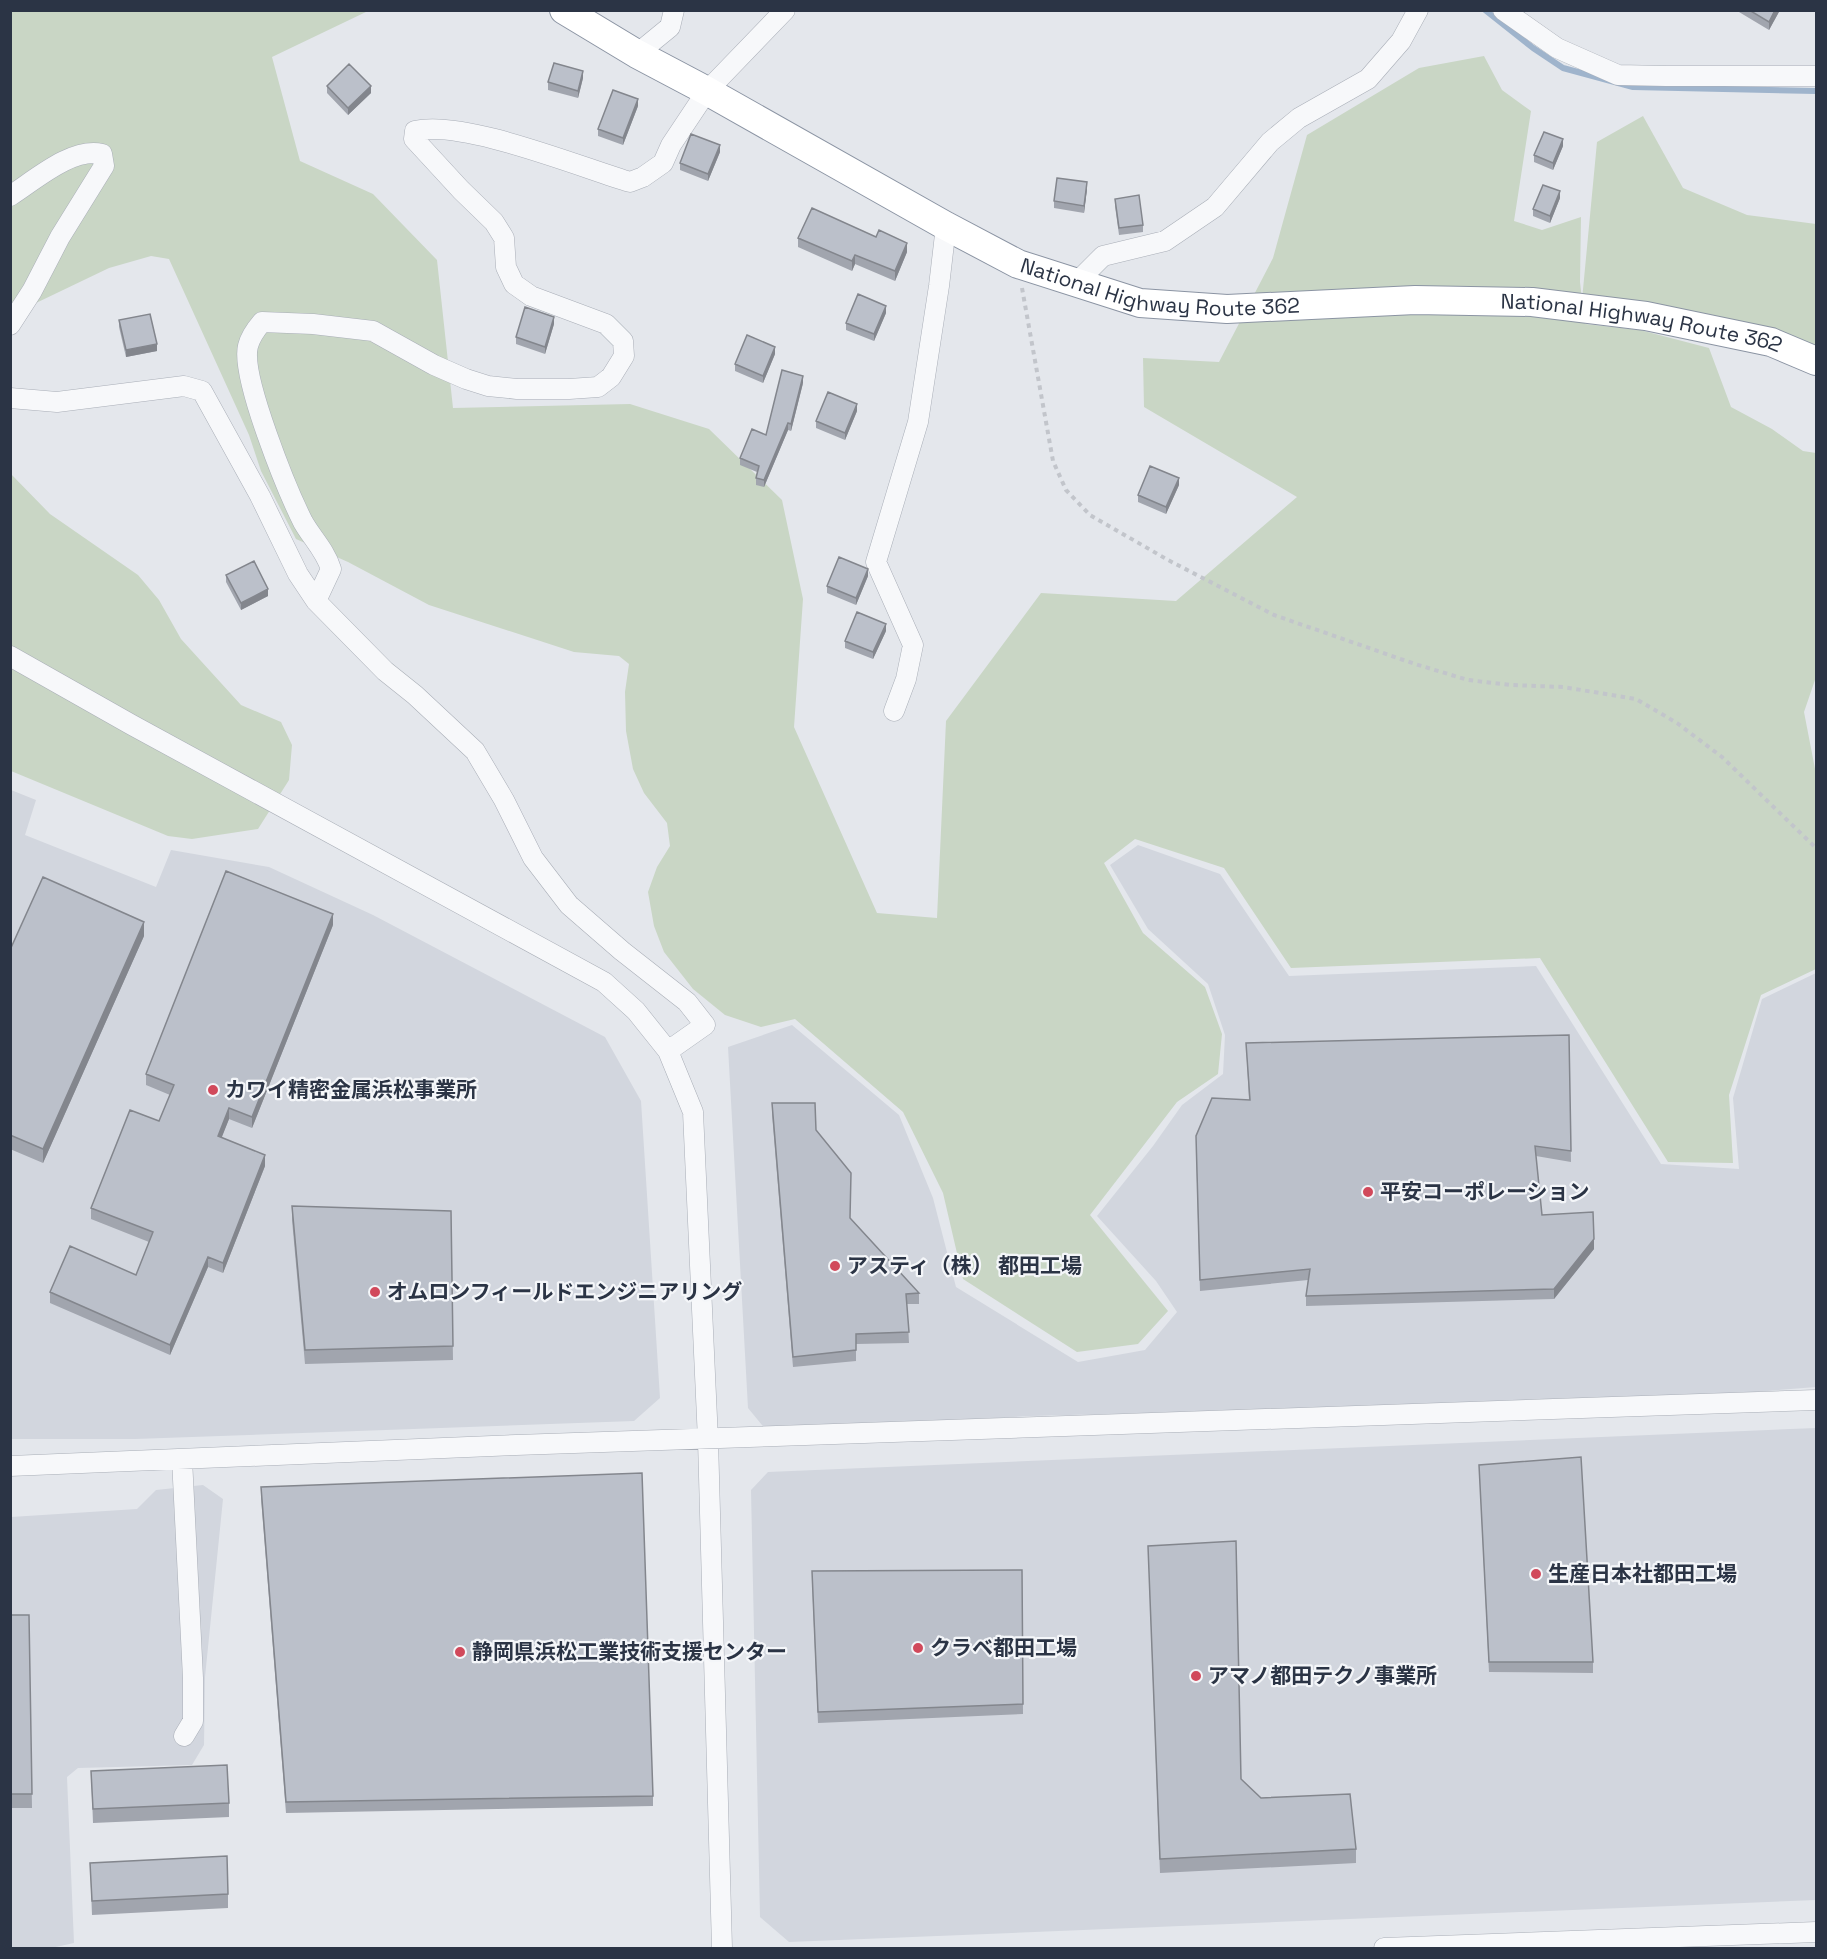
<svg xmlns="http://www.w3.org/2000/svg" width="1827" height="1959" font-family="'Space Grotesk','Noto Sans JP',sans-serif">
<style>
.built{fill:#d2d6de}
.green{fill:#c9d6c5}
.lines{fill:none;stroke-linecap:round;stroke-linejoin:round}
.stream{stroke:#9fb4cc;stroke-width:6}
.minor-casing{stroke:#a9aeb7;stroke-width:21}
.highway-casing{stroke:#8b94a3;stroke-width:30}
.path{stroke:#c2c5cb;stroke-width:4;stroke-dasharray:4.5 4.5;stroke-linecap:butt}
.minor{stroke:#f7f8fa;stroke-width:20}
.highway{stroke:#fff;stroke-width:28}
.wall{fill:#a1a5ae}
.shaded-wall{fill:#83868d}
.building{fill:#bbc0ca;stroke:#83868d;stroke-width:1.5}
.poi-dot{fill:#d1495b;stroke:#f4f6f9;stroke-width:2}
.labels{text-anchor:middle;stroke-width:4.5;stroke-linejoin:round;paint-order:stroke}
.street-label{font-size:21px;fill:#2b3445;stroke:#f4f6f9}
.poi-label{font-size:21px;font-weight:bold;fill:#2b3445;stroke:#f4f6f9;text-anchor:start}
</style>
<rect width="100%" height="100%" fill="#e4e7ec"/>
<path class="built" d="M11,790L36,800L25,835L156,887L171,850L269,867L373,915L605,1037L641,1101L660,1398L634,1421L135,1439H11Z
M1138,845L1220,874L1289,976L1536,966L1661,1164L1739,1169L1733,1098L1762,999L1816,973V1387L1657,1400L1030,1416L766,1430L748,1408L728,1047L792,1025L899,1115L933,1198L956,1287L1078,1362L1145,1350L1177,1312L1156,1281L1097,1216L1153,1146L1182,1105L1223,1074L1225,1035L1208,984L1148,929L1110,865Z
M1816,1428V1900L789,1942L760,1917L751,1490L768,1472Z
M203,1485L223,1499L205,1677L204,1745L192,1765L78,1768L67,1777L74,1943L51,1948H11V1517L137,1509L156,1490Z"/>
<path class="green" d="M11,11H368L272,57L300,161L373,194L437,260L453,408L630,404L709,429L782,500L803,599L794,727L877,913L937,918L946,721L1041,593L1176,601L1297,497L1144,407L1143,358L1219,362L1273,258L1307,135L1419,68L1484,56L1502,90L1531,111L1514,221L1542,230L1581,217L1580,282L1582,300L1597,142L1643,116L1683,188L1747,215L1816,224V351L1582,301L1585,324L1640,330L1709,348L1731,407L1772,429L1803,451L1816,453V677L1804,712L1816,774V969L1761,995L1729,1095L1733,1163L1668,1162L1540,958L1291,968L1224,868L1135,839L1104,863L1143,933L1205,987L1222,1034L1218,1074L1177,1102L1090,1215L1168,1311L1138,1344L1077,1352L963,1279L943,1193L903,1112L795,1019L761,1027L725,1015L693,989L664,952L654,926L648,892L657,867L670,846L667,823L644,793L633,769L626,731L625,692L629,664L619,656L574,652L429,605L348,562L296,539L261,471L249,435L169,259L151,256L109,268L11,315Z
M10,473L50,514L138,575L159,600L181,639L241,705L281,722L292,745L289,780L258,829L192,839L168,836L11,771Z"/>
<g class="lines">
<path class="stream" d="M1485,10L1533,48L1563,68L1633,87L1816,91"/>
<g class="minor-casing">
<path id="minor" d="M1503,10L1557,48L1618,75L1666,76H1816
M637,54L670,27L674,10
M10,196C35,180 72,147 102,154L104,166L60,237L32,291L10,325
M1076,283L1103,256L1165,241L1215,207L1270,142L1299,118L1368,79L1401,41L1418,10
M10,398L57,402L184,386L202,391L260,496L298,574L316,601L385,671L415,695L475,751L504,800L533,858L569,905L622,951L687,1002L705,1025L668,1051
M316,601L331,569C325,550 312,538 303,522C288,492 240,376 248,346C250,338 256,329 262,322L313,324L373,331L434,365L466,379L488,386L517,389H569L598,387L611,377L624,356L623,341L606,324L531,296L514,284L506,267L504,238L494,222L461,190L414,139L415,131C462,119 580,167 630,182L643,177L663,163L671,145L707,91L785,10
M10,656L132,725L604,982L636,1011L668,1051L693,1112L708,1440L722,1948
M894,711L906,679L913,645L876,562L918,422L939,286L946,226
M182,1459L193,1678V1721L184,1736
M10,1466L516,1445L1816,1400
M1384,1948L1816,1932"/>
</g>
<g class="highway-casing">
<g id="highway">
<path id="s1" d="M564,10L637,54L707,91L946,226L1018,264L1140,303L1227,309L1415,300L1532,302L1646,316L1771,342L1816,361"/>
</g>
</g>
<path class="path" d="M1022,288L1053,461L1066,490L1090,515L1168,560L1274,615L1415,664L1468,680L1511,685L1563,687L1636,699L1677,723L1722,757L1816,848"/>
<use href="#minor" class="minor"/>
<use href="#highway" class="highway"/>
</g>
<path class="wall" d="M1739,10H1780L1769,30L1739,12Z
M583,78L578,98L548,90V82Z
M327,86L371,93L348,115L327,93Z
M638,106L623,145L598,136V129Z
M1563,146L1553,170L1534,162V155Z
M720,152L708,181L680,170V163Z
M1087,189L1084,213L1054,208V201Z
M1560,198L1550,223L1533,216V209Z
M1115,199L1143,225V232L1119,235L1115,206Z
M798,238L907,252L895,281L855,264L852,271L798,247Z
M886,313L874,341L846,330V323Z
M119,320L157,351L126,357L119,327Z
M554,324L545,354L516,344V337Z
M775,354L763,383L735,371V364Z
M803,383L791,431L788,430L764,487L756,485V478L757,472L740,465V458L766,435Z
M857,411L845,440L816,428V421Z
M1179,485L1166,514L1138,502V495Z
M226,575L268,596L241,610L226,582Z
M868,576L856,605L827,593V586Z
M886,631L873,659L845,648V641Z
M333,925L252,1128L229,1119L221,1138L265,1166L223,1273L208,1267L170,1355L50,1303V1292L136,1275L149,1242L91,1219V1208L159,1121L170,1095L146,1085V1074Z
M144,936L43,1163L10,1149V950Z
M1569,1035L1571,1162L1536,1156L1542,1215L1594,1249L1554,1299L1306,1306V1296L1308,1280L1200,1291L1196,1147L1249,1100L1246,1043Z
M772,1103L816,1130L850,1218L919,1293V1304H907L909,1343L856,1344V1361L793,1367L772,1114Z
M292,1206L451,1211L453,1360L305,1364L292,1220Z
M1479,1465L1593,1662V1673L1489,1672Z
M261,1487L653,1796V1806L286,1813L261,1498Z
M1148,1546L1241,1779L1261,1798L1356,1849V1863L1160,1873Z
M1022,1570L1023,1714L818,1723L812,1581Z
M10,1615H29L32,1808H10Z
M91,1771L229,1803V1817L93,1823Z
M90,1863L228,1894V1908L92,1915Z"/>
<path class="shaded-wall" d="M1775,10H1780L1769,30V22Z
M583,71V78L578,98V91Z
M371,86V93L348,115V108Z
M638,99V106L623,145V138Z
M1563,139V146L1553,170V163Z
M720,145V152L708,181V174Z
M1087,182V189L1084,213V206Z
M1560,191V198L1550,223V216Z
M907,243V252L895,281V271Z
M855,255V264L852,271V261Z
M886,306V313L874,341V334Z
M554,317V324L545,354V347Z
M157,344V351L126,357V350Z
M775,347V354L763,383V376Z
M803,376V383L791,431V424Z
M857,404V411L845,440V433Z
M788,423V430L764,487V480Z
M1179,478V485L1166,514V507Z
M868,569V576L856,605V598Z
M268,589V596L241,610V603Z
M886,624V631L873,659V652Z
M333,914V925L252,1128V1117Z
M144,922V936L43,1163V1149Z
M229,1108V1119L218,1147V1136Z
M265,1155V1166L223,1273V1263Z
M1594,1239V1249L1554,1299V1289Z
M208,1257V1267L170,1355V1345Z"/>
<path class="building" d="M1749,10H1775L1769,22Z
M554,63L583,71L578,91L548,82Z
M349,64L371,86L348,108L327,86Z
M613,90L638,99L623,138L598,129Z
M1544,132L1563,139L1553,163L1534,155Z
M691,134L720,145L708,174L680,163Z
M1057,178L1087,182L1084,206L1054,201Z
M1543,185L1560,191L1550,216L1533,209Z
M1139,195L1143,225L1119,228L1115,199Z
M812,208L876,237L879,230L907,243L895,271L855,255L852,261L798,238Z
M858,294L886,306L874,334L846,323Z
M525,307L554,317L545,347L516,337Z
M150,314L157,344L126,350L119,320Z
M747,335L775,347L763,376L735,364Z
M782,370L803,376L791,424L788,423L764,480L756,478L759,466L740,458L752,429L766,435Z
M828,392L857,404L845,433L816,421Z
M1150,466L1179,478L1166,507L1138,495Z
M839,557L868,569L856,598L827,586Z
M254,561L268,589L241,603L226,575Z
M857,612L886,624L873,652L845,641Z
M226,871L333,914L252,1117L229,1108L218,1136L265,1155L223,1263L208,1257L170,1345L50,1292L70,1246L136,1275L153,1232L91,1208L130,1110L159,1121L174,1085L146,1074Z
M43,877L144,922L43,1149L10,1135V950Z
M1569,1035L1571,1151L1535,1146L1542,1215L1593,1212L1594,1239L1554,1289L1306,1296L1310,1269L1200,1280L1196,1136L1212,1098L1250,1100L1246,1043Z
M772,1103H815L816,1130L851,1173L850,1218L919,1293L906,1294L909,1332L856,1334V1350L793,1357Z
M292,1206L451,1211L453,1346L305,1350Z
M1581,1457L1593,1662H1489L1479,1465Z
M642,1473L653,1796L286,1802L261,1487Z
M1236,1541L1241,1779L1261,1798L1350,1794L1356,1849L1160,1859L1148,1546Z
M1022,1570L1023,1704L818,1712L812,1571Z
M10,1615H29L32,1794H10Z
M227,1765L229,1803L93,1809L91,1771Z
M227,1856L228,1894L92,1901L90,1863Z"/>
<g class="poi-dot">
<circle cx="213" cy="1090" r="6"/>
<circle cx="1368" cy="1192" r="6"/>
<circle cx="835" cy="1266" r="6"/>
<circle cx="375" cy="1292" r="6"/>
<circle cx="1536" cy="1574" r="6"/>
<circle cx="918" cy="1648" r="6"/>
<circle cx="460" cy="1652" r="6"/>
<circle cx="1196" cy="1676" r="6"/>
</g>
<g class="labels">
<g class="street-label">
<text dy="7" stroke="none"><textPath href="#s1" startOffset="666">National Highway Route 362</textPath></text>
<text dy="7" stroke="none"><textPath href="#s1" startOffset="1152">National Highway Route 362</textPath></text>
</g>
<g class="poi-label">
<text x="225" y="1097">カワイ精密金属浜松事業所</text>
<text x="1380" y="1199">平安コーポレーション</text>
<text x="847" y="1273">アスティ（株） 都田工場</text>
<text x="387" y="1299">オムロンフィールドエンジニアリング</text>
<text x="1548" y="1581">生産日本社都田工場</text>
<text x="930" y="1655">クラベ都田工場</text>
<text x="472" y="1659">静岡県浜松工業技術支援センター</text>
<text x="1208" y="1683">アマノ都田テクノ事業所</text>
</g>
</g>
<rect width="1827" height="1959" fill="none" stroke="#2b3445" stroke-width="24"/>
</svg>
